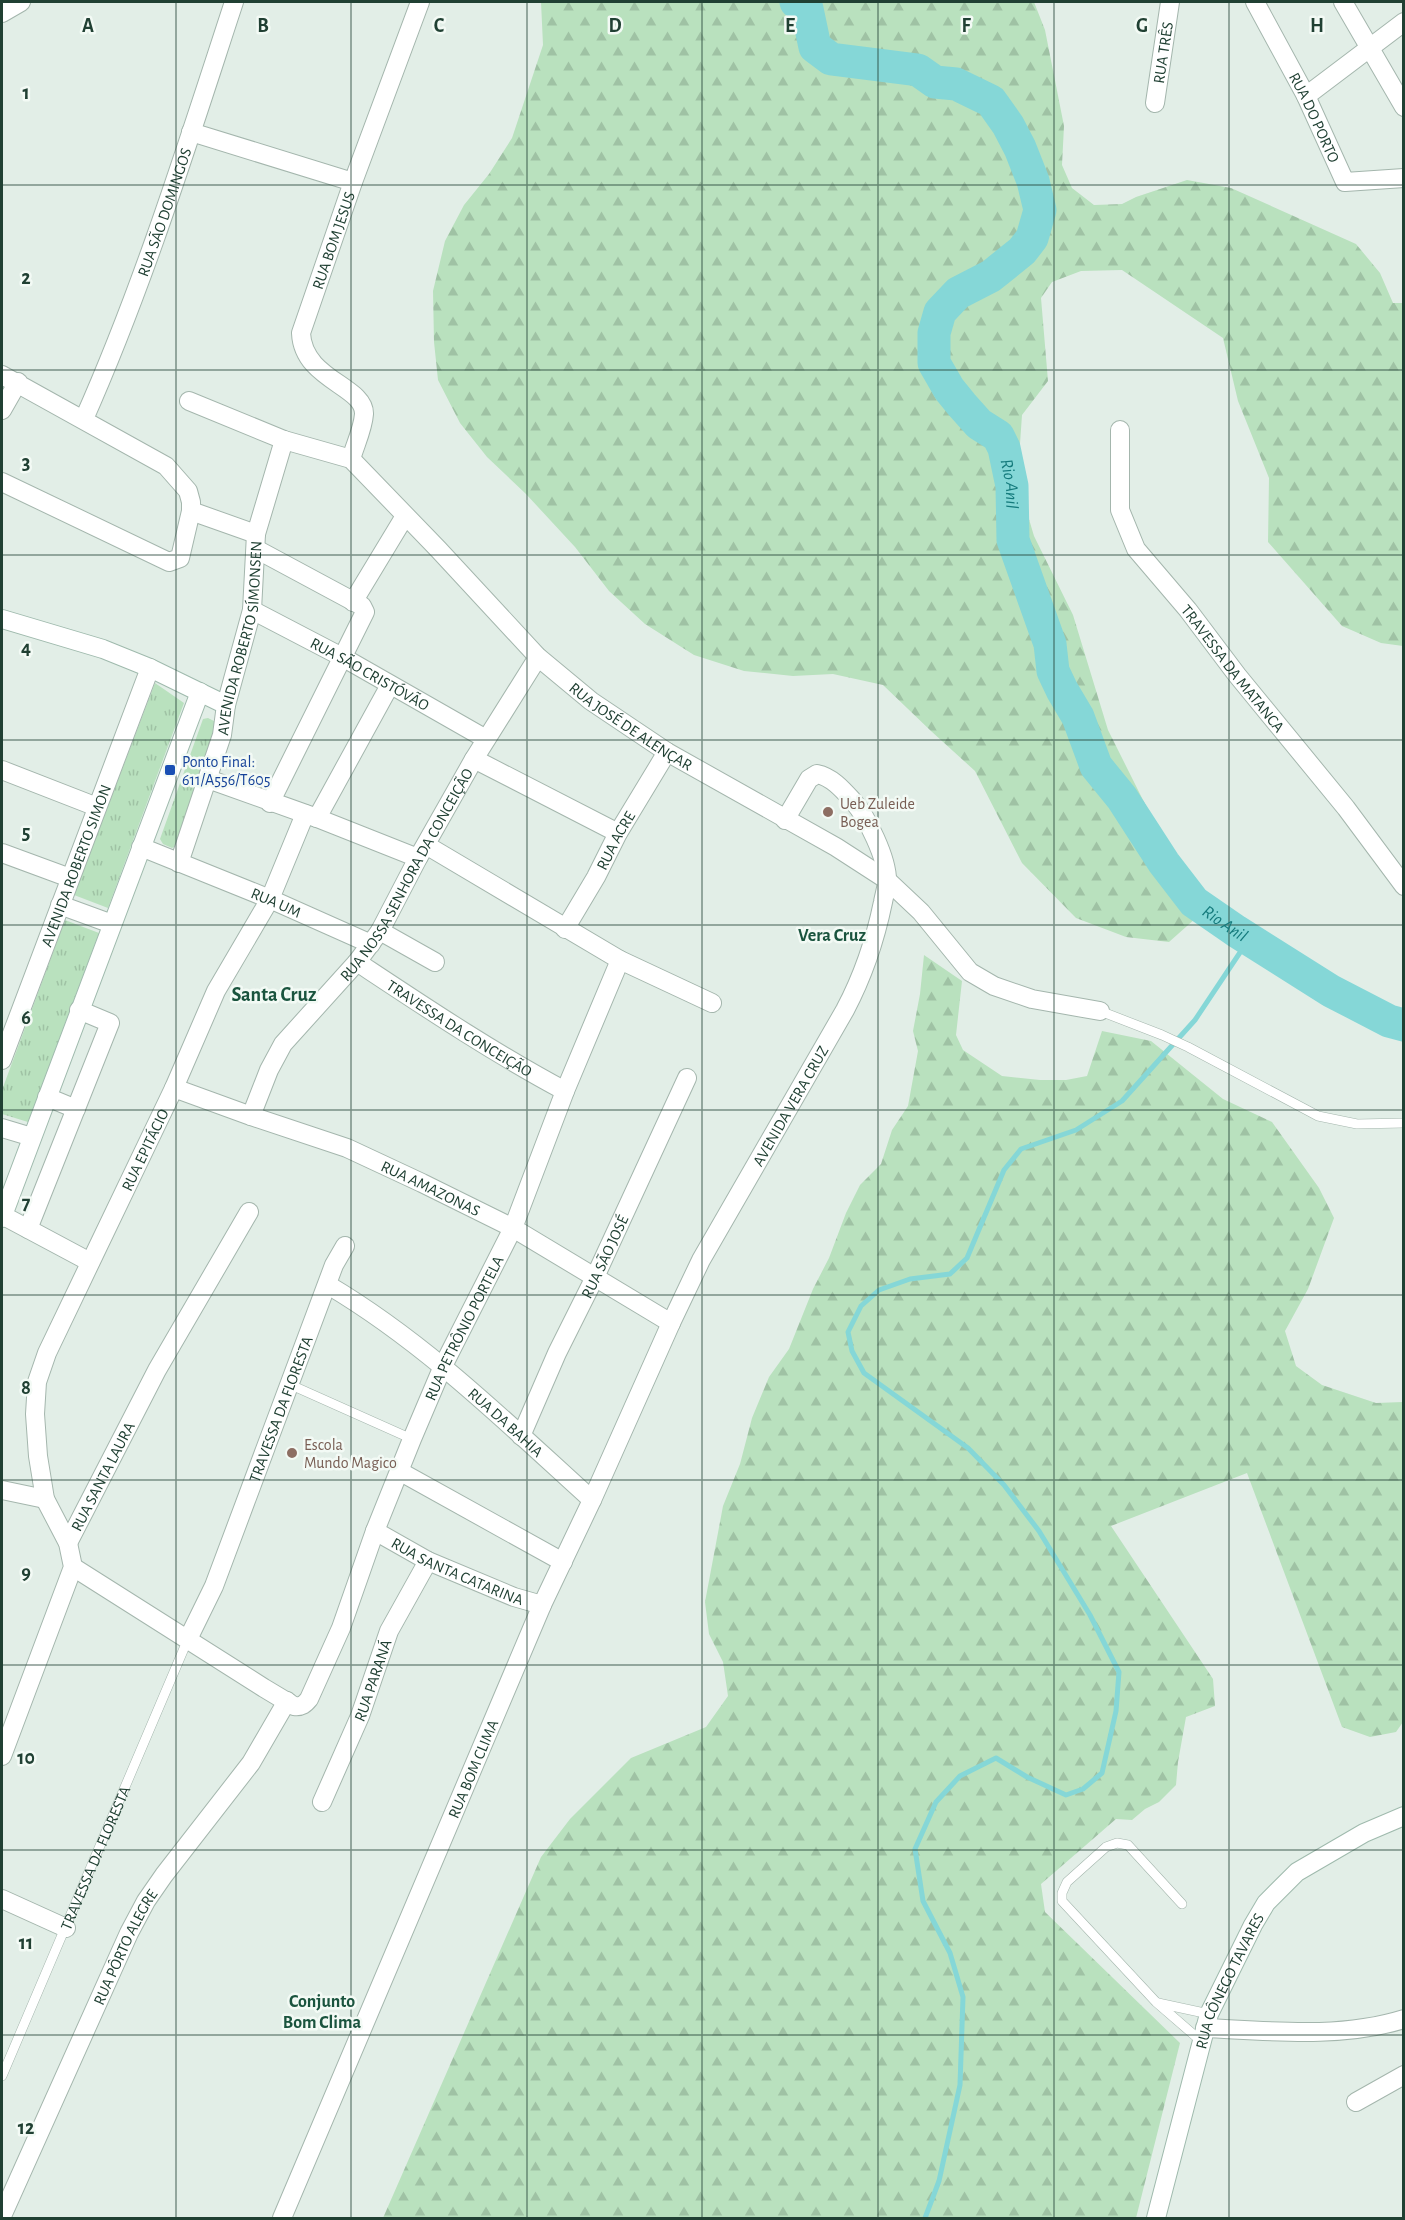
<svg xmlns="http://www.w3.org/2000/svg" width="1405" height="2220" font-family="'Alegreya Sans',sans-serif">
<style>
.forest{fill:url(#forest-firs)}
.park{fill:url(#park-tufts)}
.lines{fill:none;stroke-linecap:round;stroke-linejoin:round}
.stream{stroke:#85d7d7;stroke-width:5}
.river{stroke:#85d7d7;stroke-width:33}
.lane-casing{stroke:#a4b6ad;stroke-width:10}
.street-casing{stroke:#a4b6ad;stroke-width:20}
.secondary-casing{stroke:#9fbaad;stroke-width:20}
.lane{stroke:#fff;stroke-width:9}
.street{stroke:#fff;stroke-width:18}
.secondary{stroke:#fff;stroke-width:18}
.grid{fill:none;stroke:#204033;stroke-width:1.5;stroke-opacity:0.55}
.transit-dot{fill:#1a4fb4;stroke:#f3faf5;stroke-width:2}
.education-dot{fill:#8d6e63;stroke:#f3faf5;stroke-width:2}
.labels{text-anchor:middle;stroke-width:5;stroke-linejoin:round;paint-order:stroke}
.street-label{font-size:16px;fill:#204033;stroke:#f3faf5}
.transit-label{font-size:16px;fill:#164399;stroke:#f3faf5;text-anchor:start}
.education-label{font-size:16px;fill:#785e54;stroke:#f3faf5;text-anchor:start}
.water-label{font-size:18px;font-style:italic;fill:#147a7c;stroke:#f3faf5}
.neighbourhood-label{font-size:18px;font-weight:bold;fill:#1a543e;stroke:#f3faf5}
.quarter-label{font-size:20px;font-weight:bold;fill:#1a543e;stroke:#f3faf5}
.grid-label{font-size:20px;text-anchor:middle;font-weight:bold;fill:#204033;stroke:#f3faf5;stroke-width:5;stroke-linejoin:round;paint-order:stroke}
</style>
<defs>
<pattern id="forest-firs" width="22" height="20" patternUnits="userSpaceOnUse" patternTransform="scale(1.5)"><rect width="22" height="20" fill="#b9e1be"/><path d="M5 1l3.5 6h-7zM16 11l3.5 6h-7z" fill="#9fc2a4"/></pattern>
<pattern id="park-tufts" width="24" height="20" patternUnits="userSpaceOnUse" patternTransform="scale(1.5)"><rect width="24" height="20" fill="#b9e1be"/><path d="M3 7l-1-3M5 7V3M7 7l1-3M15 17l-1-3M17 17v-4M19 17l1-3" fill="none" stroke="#9fc2a4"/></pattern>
</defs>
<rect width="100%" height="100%" fill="#e2eee7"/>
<path class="forest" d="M541,2H1034L1045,30L1064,126L1062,165L1072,188L1094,205L1122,204L1136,197L1187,180L1231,188L1356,244L1380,273L1393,303H1403V646L1381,643L1342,626L1268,542L1269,478L1238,401L1223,338L1122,270L1081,271L1052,282L1041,298L1048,381L1022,415L1019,458L1023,499L1034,536L1073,615L1108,730L1148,810L1196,887L1205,910L1169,942L1126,937L1076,918L1022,863L975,771L931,731L883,685L833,674L793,676L744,671L694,655L645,624L609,591L575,547L526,494L487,457L460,423L438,380L434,342L433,291L445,241L464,205L489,174L512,138L543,45Z
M924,955L962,981L956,1035L963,1050L1002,1076L1040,1080H1066L1087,1076L1102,1031L1151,1041L1223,1099L1272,1122L1319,1188L1334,1218L1308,1289L1285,1331L1296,1366L1322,1385L1376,1403L1403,1402V1722L1396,1732L1370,1737L1342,1727L1247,1473L1111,1526L1213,1679L1215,1706L1186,1717L1178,1762L1176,1785L1159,1802L1145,1809L1132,1820L1116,1819L1041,1884L1045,1912L1180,2043L1136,2218H383L541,1857L570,1819L631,1758L706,1727L728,1696L723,1662L709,1634L705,1602L723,1506L740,1464L752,1418L769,1377L789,1349L813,1289L829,1258L846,1213L860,1185L881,1164L892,1130L908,1106L918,1051L913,1031L920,994Z"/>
<path class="park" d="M155,683L184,703L108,908L74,895Z
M208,718L218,723L178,845L172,848L163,844L160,839L203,719Z
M65,920L99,933L28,1122L2,1114V1090Z"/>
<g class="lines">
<path class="stream" d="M925,2218L939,2181L960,2085L963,1997L950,1953L923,1901L915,1849L936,1802L960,1776L996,1758L1027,1777L1066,1795L1083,1789L1102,1773L1116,1711L1119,1672L1090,1615L1039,1531L1004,1485L968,1448L864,1373L852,1351L848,1332L861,1306L879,1290L910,1279L950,1274L967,1258L1004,1170L1021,1149L1076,1130L1122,1101L1195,1020L1249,939"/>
<path class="river" id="s1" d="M796,2L807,9L815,47L831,59L918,70L935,82L956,84L991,101L1008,125L1020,148L1033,181L1040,210L1032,238L1022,251L991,276L958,293L940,312L934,333V363L949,389L962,405L979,424L998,436L1004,448L1012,486L1013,540L1050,644L1053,671L1062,690L1078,717L1096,766L1122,798L1164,863L1194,902L1236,931L1331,991L1389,1021L1404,1025"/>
<g class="lane-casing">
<g id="lane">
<path d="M1100,1011L1162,1035L1188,1047L1318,1116L1357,1124L1404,1123"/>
<path d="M291,1385L412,1439"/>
<path d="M1182,1904L1128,1845L1117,1843L1106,1847L1067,1882L1062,1893V1901L1156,2002L1201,2041"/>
<path d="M1158,2003L1209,2014"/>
<path id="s2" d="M2,2076L188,1639"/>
</g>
</g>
<g class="street-casing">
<g id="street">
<path id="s3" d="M1255,2L1306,96L1345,182L1404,178"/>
<path d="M1343,2L1404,107"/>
<path d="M2,13L21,2"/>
<path d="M1306,96L1404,22"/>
<path id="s4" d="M1155,103L1170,2"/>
<path d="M191,132L353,182"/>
<path d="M2,375L166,466L188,491L191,502V511L180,558L169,562L2,482"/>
<path id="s5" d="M189,401L284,440L351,459L438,549L538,657L591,701L667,752L836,847L887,880L921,912L970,972L994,986L1032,999L1100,1011"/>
<path d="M2,410L18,382"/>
<path id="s6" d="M84,419C144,284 188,142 234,2"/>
<path id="s7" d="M1120,430V510L1136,549L1188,610L1237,675L1346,808L1404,886"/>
<path id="s8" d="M351,459C355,445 363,429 364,414C365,386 303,380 301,333L353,182L420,2"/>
<path d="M191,511L256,534"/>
<path d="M256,549L362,606L365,612L270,803"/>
<path d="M353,602L405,516"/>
<path id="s9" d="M252,610L344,658L486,739"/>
<path d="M474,759L618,833"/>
<path d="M2,770L97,807"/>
<path d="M208,779L317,818L418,858"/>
<path d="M317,818L390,685"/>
<path d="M426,845L620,960L712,1003"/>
<path id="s10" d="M141,847L270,899L371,944"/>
<path d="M2,853L70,878"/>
<path id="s11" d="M179,863L222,735L226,705L252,610L256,534L284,440"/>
<path d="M60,905L112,924"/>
<path id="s12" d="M565,929L596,877L618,833L667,752"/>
<path d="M380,931L435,962"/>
<path id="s13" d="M357,962C425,1007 492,1052 565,1091"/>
<path id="s14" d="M2,1060L150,668"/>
<path id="s15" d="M174,1088L251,1116L347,1148L422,1183L513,1228L671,1323"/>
<path d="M47,1097L76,1109"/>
<path id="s16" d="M251,1116L269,1070L283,1044L357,962L380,931L418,858L474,759L538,657"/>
<path d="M2,1128L32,1137"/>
<path d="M2,1215L90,1262"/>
<path d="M28,1229L110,1023L79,1010"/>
<path id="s17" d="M328,1285C426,1343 508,1424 592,1500"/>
<path id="s18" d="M521,1436L557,1353L595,1277L687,1078"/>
<path d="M399,1471L563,1562"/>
<path d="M2,1490L45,1499"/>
<path id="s19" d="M375,1531L428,1561L514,1597L542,1605"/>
<path id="s20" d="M68,1543L157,1370L249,1212"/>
<path id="s21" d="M73,1567L264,1688L294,1706C302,1707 305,1704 309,1699L341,1628L375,1531L412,1439L443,1366L513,1228L565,1091L620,960"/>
<path id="s22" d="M188,1639L214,1586L334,1265L345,1246"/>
<path id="s23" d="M2,1756L73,1567L68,1543L45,1499L38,1456L35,1414L37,1382L47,1353L174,1088L216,991L270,899L305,814"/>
<path id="s24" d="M322,1802L360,1716L389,1631L428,1561"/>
<path d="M2,1899L66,1928"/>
<path d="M1205,2028C1270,2031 1340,2039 1404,2019"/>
<path d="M1356,2102L1404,2075"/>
<path id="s25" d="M2,2216L129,1933L146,1901L164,1875L251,1763L287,1701"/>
<path id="s26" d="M282,2218L542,1605L592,1500L671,1323L701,1260L845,1010C863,976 875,941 883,902C884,896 887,887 887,880C887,858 867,817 853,801C843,790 832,777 817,774L809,779L785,820"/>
</g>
</g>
<g class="secondary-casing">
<g id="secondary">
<path d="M2,619L103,649L150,668L226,705"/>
<path d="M2,1218L200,692"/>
<path id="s27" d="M1156,2218L1209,2014L1253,1925L1266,1903L1297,1872L1364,1833L1404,1816"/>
</g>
</g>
<use href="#lane" class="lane"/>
<use href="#street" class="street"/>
<use href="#secondary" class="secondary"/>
</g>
<path class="grid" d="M176,2V2218M351,2V2218M527,2V2218M702,2V2218M878,2V2218M1054,2V2218M1229,2V2218M2,185H1404M2,370H1404M2,555H1404M2,740H1404M2,925H1404M2,1110H1404M2,1295H1404M2,1480H1404M2,1665H1404M2,1850H1404M2,2035H1404"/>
<rect class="transit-dot" x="164" y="764" width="12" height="12" rx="3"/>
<g class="education-dot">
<circle cx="828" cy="812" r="6"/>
<circle cx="292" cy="1453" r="6"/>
</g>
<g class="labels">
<g class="street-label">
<text dy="6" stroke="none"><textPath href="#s4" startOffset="51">RUA TRÊS</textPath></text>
<text dy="6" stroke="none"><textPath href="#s3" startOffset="130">RUA DO PORTO</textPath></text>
<text dy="6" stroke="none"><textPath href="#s6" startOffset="222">RUA SÃO DOMINGOS</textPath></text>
<text dy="6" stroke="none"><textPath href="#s8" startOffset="252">RUA BOM JESUS</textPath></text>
<text dy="6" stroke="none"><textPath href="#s11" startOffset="234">AVENIDA ROBERTO SÍMONSEN</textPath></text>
<text dy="6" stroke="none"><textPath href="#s7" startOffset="276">TRAVESSA DA MATANCA</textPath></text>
<text dy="6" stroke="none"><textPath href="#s9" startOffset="134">RUA SÃO CRISTÓVÃO</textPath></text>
<text dy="6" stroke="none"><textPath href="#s5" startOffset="561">RUA JOSÉ DE ALENÇAR</textPath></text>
<text dy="6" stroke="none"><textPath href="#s12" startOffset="102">RUA ACRE</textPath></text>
<text dy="6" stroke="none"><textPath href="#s14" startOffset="208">AVENIDA ROBERTO SIMON</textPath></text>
<text dy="6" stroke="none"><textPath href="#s16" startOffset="290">RUA NOSSA SENHORA DA CONCEIÇÃO</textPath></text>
<text dy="6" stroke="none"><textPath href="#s10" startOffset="146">RUA UM</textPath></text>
<text dy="6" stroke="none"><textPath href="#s13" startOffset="122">TRAVESSA DA CONCEIÇÃO</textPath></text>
<text dy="6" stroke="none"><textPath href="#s26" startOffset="1224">AVENIDA VERA CRUZ</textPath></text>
<text dy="6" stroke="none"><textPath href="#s23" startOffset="650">RUA EPITÁCIO</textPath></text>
<text dy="6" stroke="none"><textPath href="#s15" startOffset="276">RUA AMAZONAS</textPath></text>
<text dy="6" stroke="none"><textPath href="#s18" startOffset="198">RUA SÃO JOSÉ</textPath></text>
<text dy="6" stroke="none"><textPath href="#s21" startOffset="681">RUA PETRÔNIO PORTELA</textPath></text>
<text dy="6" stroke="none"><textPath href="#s22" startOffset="248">TRAVESSA DA FLORESTA</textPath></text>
<text dy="6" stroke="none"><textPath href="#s17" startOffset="225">RUA DA BAHIA</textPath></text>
<text dy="6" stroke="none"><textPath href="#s20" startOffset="75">RUA SANTA LAURA</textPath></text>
<text dy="6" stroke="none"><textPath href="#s19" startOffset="92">RUA SANTA CATARINA</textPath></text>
<text dy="6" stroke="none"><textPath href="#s24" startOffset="132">RUA PARANÁ</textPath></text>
<text dy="6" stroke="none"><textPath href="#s26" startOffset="488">RUA BOM CLIMA</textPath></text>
<text dy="6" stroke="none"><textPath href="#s2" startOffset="237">TRAVESSA DA FLORESTA</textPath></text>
<text dy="6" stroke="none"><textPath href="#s25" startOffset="296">RUA PÔRTO ALEGRE</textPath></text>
<text dy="6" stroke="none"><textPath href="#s27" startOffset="249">RUA CÔNEGO TAVARES</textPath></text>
</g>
<g class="transit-label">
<text x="182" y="767">Ponto Final:<tspan x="182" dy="18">611/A556/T605</tspan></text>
</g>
<g class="education-label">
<text x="840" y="809">Ueb Zuleide<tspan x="840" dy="18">Bogea</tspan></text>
<text x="304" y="1450">Escola<tspan x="304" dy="18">Mundo Magico</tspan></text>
</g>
<g class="water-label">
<text dy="6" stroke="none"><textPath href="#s1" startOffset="710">Rio Anil</textPath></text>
<text dy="6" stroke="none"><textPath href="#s1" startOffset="1214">Rio Anil</textPath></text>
</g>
<g class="neighbourhood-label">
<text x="832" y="941">Vera Cruz</text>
<text x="322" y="2007">Conjunto<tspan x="322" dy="21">Bom Clima</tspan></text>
</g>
<g class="quarter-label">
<text x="274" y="1001">Santa Cruz</text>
</g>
</g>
<g class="grid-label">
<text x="88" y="32">A</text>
<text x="263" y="32">B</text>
<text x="439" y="32">C</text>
<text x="615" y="32">D</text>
<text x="790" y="32">E</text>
<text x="966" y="32">F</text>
<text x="1142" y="32">G</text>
<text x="1317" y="32">H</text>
<text x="26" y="99">1</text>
<text x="26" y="284">2</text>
<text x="26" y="469">3</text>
<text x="26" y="654">4</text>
<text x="26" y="839">5</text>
<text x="26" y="1024">6</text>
<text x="26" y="1209">7</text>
<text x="26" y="1394">8</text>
<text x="26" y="1579">9</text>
<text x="26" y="1764">10</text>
<text x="26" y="1949">11</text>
<text x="26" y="2134">12</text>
</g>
<rect width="1405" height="2220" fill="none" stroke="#204033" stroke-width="6"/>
</svg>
